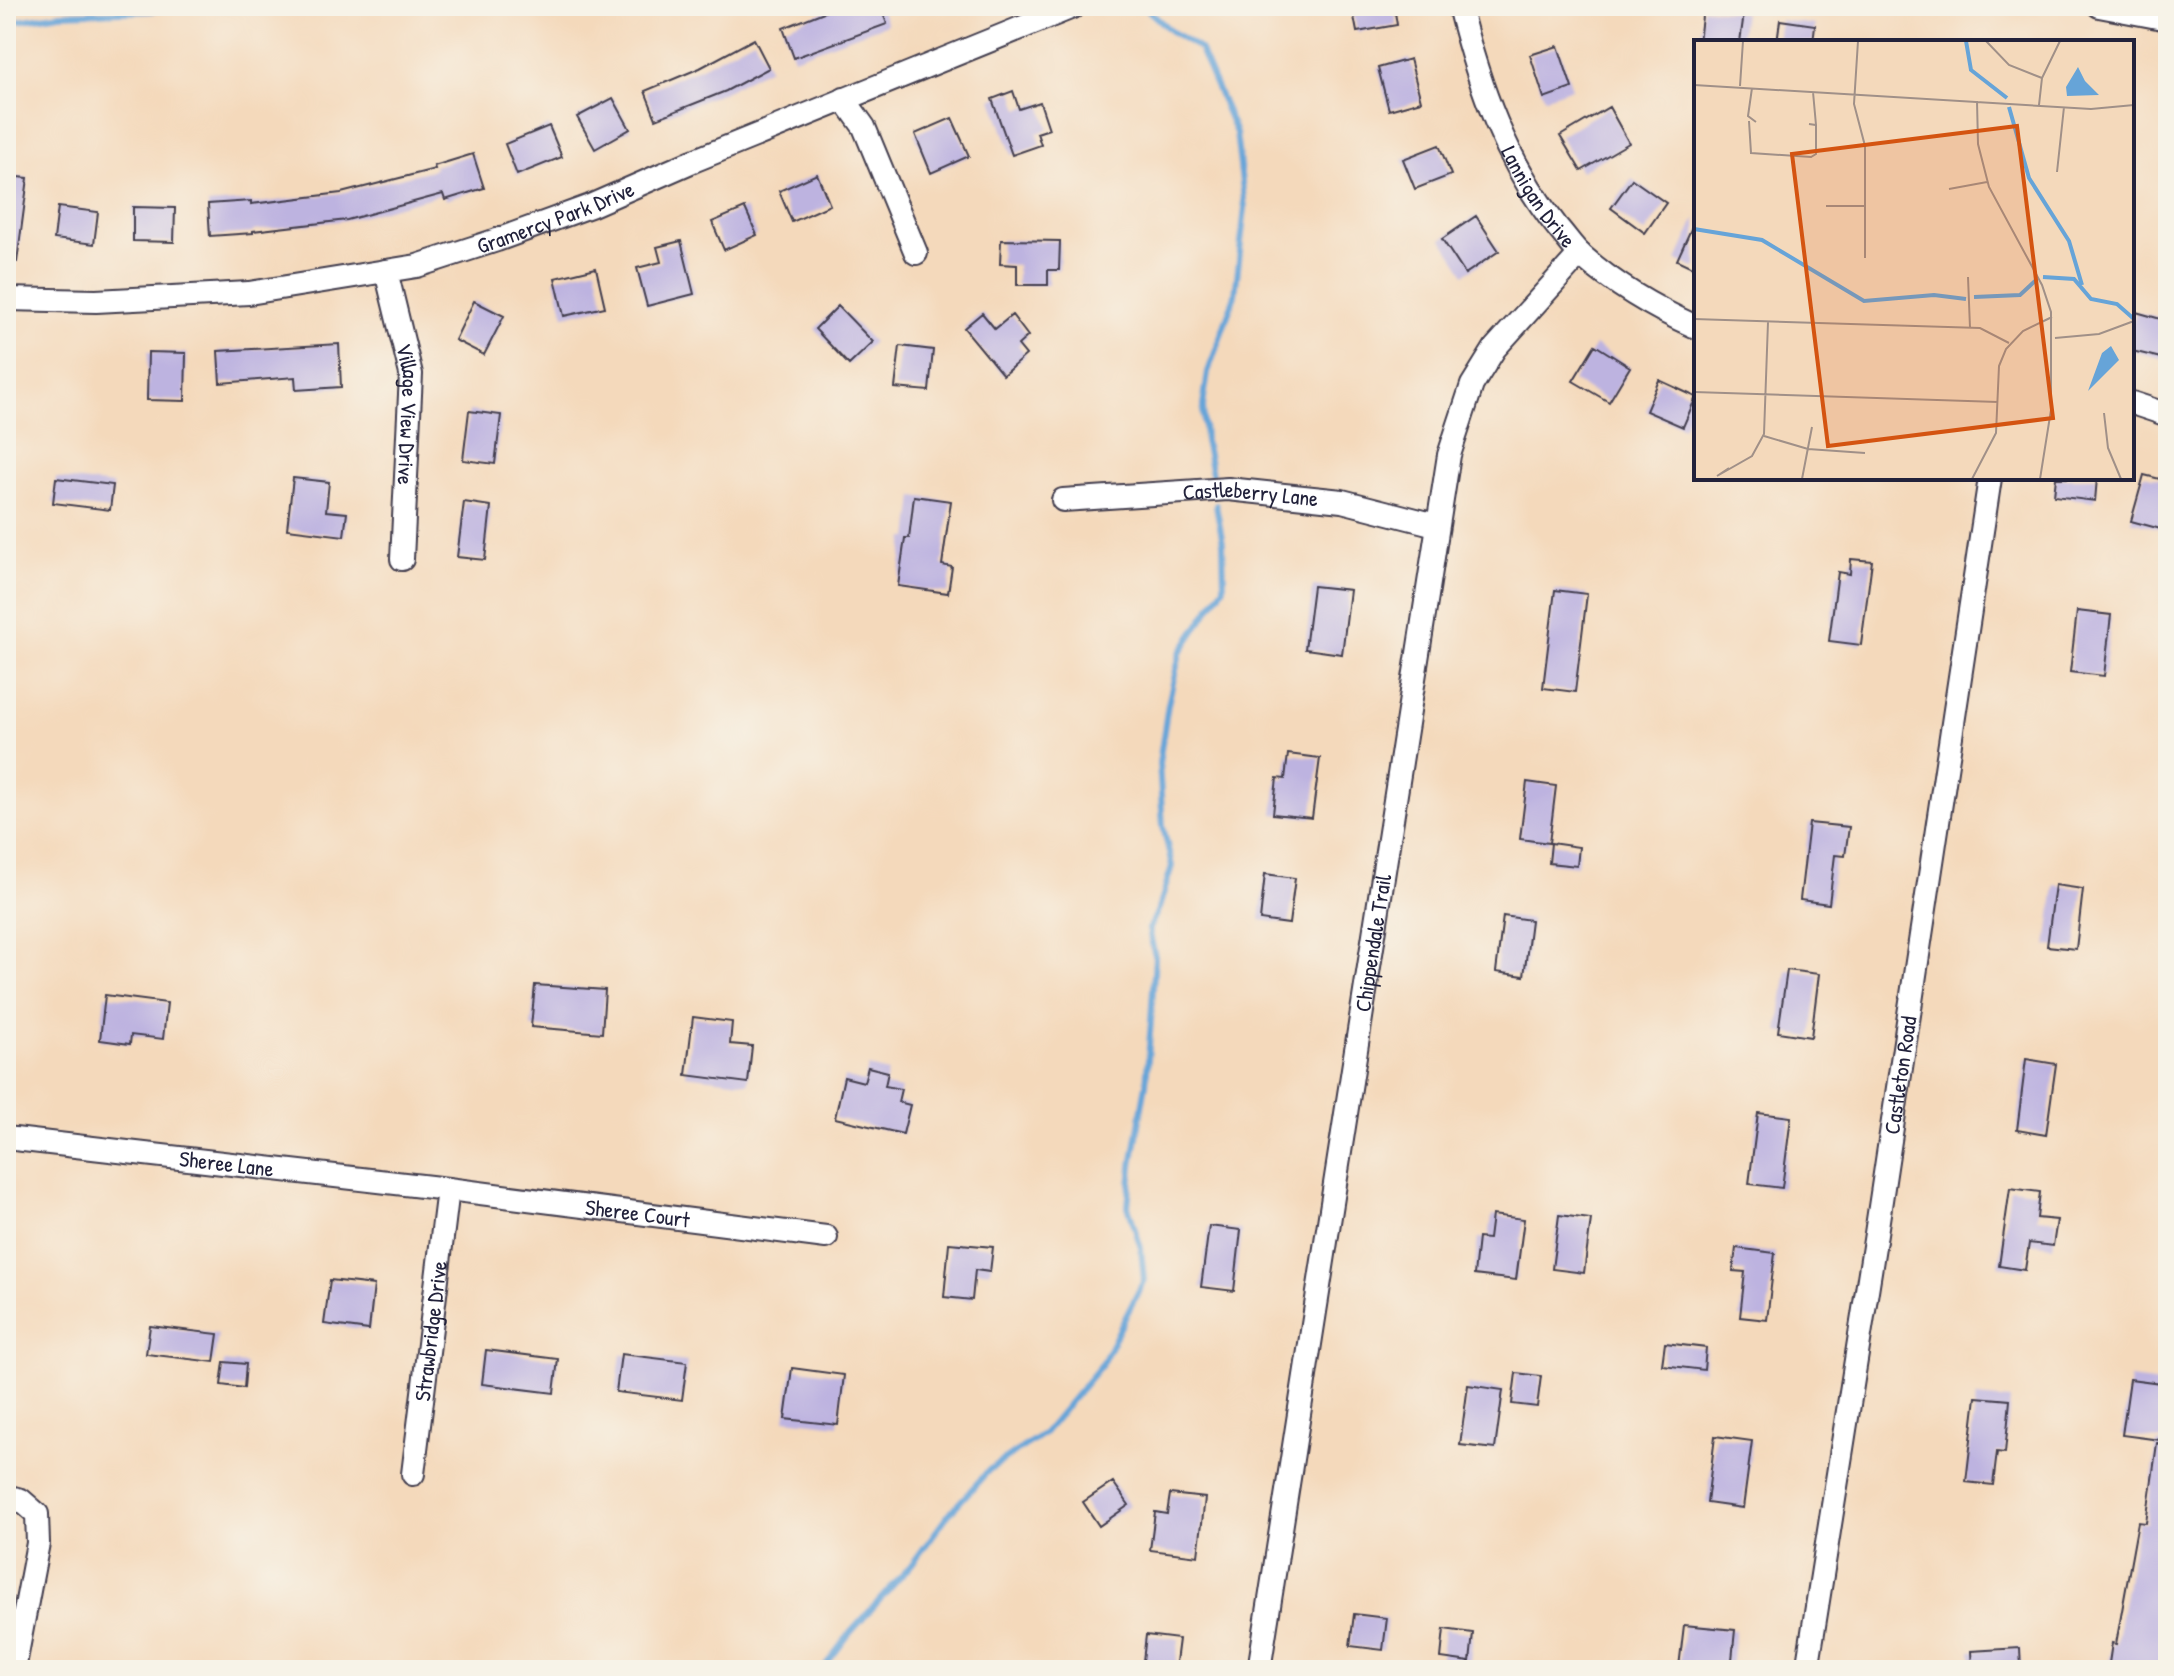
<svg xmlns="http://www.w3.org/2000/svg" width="2174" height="1676" font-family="'Patrick Hand',sans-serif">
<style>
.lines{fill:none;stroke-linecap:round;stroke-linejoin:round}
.stream{stroke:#66a4d8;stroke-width:6}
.building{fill:#bdb3e0}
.minor-casing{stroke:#423d4e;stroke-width:26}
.minor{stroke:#fff;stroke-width:22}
.labels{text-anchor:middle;stroke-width:7;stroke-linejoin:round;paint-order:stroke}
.street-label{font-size:22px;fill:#22223b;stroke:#f7f3e8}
.inset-river{fill:none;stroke:#66a4d8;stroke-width:4}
.inset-road{fill:none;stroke:#a09088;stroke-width:2}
.view{fill:#d45411;fill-opacity:0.15;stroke:#d45411;stroke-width:4}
.inset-edge{fill:none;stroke:#22223b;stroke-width:4}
</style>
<rect width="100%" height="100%" fill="#f7f3e8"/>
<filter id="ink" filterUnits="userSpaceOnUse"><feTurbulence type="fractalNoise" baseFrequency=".0125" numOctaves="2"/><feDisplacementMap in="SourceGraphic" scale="16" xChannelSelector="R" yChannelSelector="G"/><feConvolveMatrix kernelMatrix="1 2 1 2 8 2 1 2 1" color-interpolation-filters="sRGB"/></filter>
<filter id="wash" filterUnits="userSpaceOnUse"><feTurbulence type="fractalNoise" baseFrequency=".006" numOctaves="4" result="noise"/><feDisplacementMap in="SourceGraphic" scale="32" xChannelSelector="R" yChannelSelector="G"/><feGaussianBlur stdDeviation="1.8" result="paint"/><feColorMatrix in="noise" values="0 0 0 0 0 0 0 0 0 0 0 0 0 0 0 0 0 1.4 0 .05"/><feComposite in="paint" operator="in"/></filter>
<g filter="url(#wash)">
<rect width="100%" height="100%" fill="#f4d9bb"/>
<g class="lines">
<path class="stream" d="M1149,11L1171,31L1200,49L1236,133L1245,208L1235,295L1208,372L1203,406L1205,441L1212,474
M6,23L60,14L149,11L186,6
M822,1670L850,1633L912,1564L948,1515L989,1470L1044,1433L1102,1364L1144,1280L1141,1248L1128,1206L1132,1166L1146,1084L1151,1021L1155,957L1149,929L1159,908L1172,866L1163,826L1159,763L1168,704L1180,653L1224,587L1223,543L1216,505"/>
</g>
<g id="blocks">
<path class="building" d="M839,6H880L887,24L794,58L783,28Z
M1352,6H1394L1397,25L1357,32Z
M1703,8L1744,13L1740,42H1699Z
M1780,20L1815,25L1813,42H1777Z
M754,39L769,68L726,91L656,119L645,91L700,68Z
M1558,46L1572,88L1544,98L1530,55Z
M1410,59L1421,101L1389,110L1378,68Z
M1013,91L1019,109L1040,102L1049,129L1037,133L1041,145L1012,155L992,99Z
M613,98L630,129L595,149L577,117Z
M1609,107L1629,143L1581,171L1560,136Z
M952,118L969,156L931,173L915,134Z
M549,126L562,157L517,175L505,144Z
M1439,145L1451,175L1415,189L1403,159Z
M473,154L484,188L445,200L443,194L347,220L253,231V233L210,236L208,204L251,201V204L341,193L435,169L434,166Z
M817,174L830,205L792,222L779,191Z
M6,176L28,178L17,262L6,261Z
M1632,179L1666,203L1645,233L1611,208Z
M58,207L98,212L94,244L54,239Z
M133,207L175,208L174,242L133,241Z
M745,208L757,235L724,250L712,222Z
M1476,216L1499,251L1465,274L1442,239Z
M1696,218V269L1677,260Z
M1001,240L1060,241L1059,270H1048V285H1017V265L1000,264Z
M681,241L694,294L647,306L637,268L661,262L657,247Z
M596,268L605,307L564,316L555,278Z
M474,301L504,316L484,355L455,340Z
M838,306L873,342L849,365L815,329Z
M2136,312L2168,321V348L2165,359L2132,351V326Z
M982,313L995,329L1012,315L1028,336L1018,345L1026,355L1003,375L964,328Z
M339,344L341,387L296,390L295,377L220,383L218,351Z
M1595,345L1630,367L1609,402L1573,381Z
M900,346L933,350L929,391L895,388Z
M148,352L186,353L185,401L147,400Z
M1659,380L1696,397L1683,427L1646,411Z
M469,411L501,415L495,464L463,460Z
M2144,475L2168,481V531L2131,521Z
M56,478L113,485L110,510L53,503Z
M293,478L329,482L326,511L347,513L344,536L287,529Z
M2056,478H2097L2095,501L2054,496Z
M914,496L951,501L942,565L952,567L948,593L898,586L905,538H909Z
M464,502L491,506L485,560L457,557Z
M1851,559L1872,561L1861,645L1829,641L1838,572L1850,574Z
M1313,586L1350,590L1342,654L1305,649Z
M1555,590L1587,594L1575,692L1543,688Z
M2077,611L2111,615L2104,676L2070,672Z
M1288,754L1320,758L1312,818L1273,814L1277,778L1285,779Z
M1527,782L1556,786L1549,843L1520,839Z
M1809,823L1849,827L1845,856L1835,855L1829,904L1800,900Z
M1551,843L1579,847L1577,866L1549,863Z
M1265,874L1295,878L1289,924L1260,920Z
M2055,885L2083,889L2076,949L2047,946Z
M1503,916L1531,920L1524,976L1496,972Z
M1787,970L1819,974L1811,1037L1778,1032Z
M535,985L605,990L602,1033L531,1027Z
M105,995L167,1003L163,1039L131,1035L130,1044L100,1040Z
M693,1017L732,1022L730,1044L752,1046L748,1083L686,1075Z
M2026,1059L2056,1064L2046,1135L2017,1130Z
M868,1067L888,1072L885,1086L901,1089L898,1102L910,1105L903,1134L835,1118L844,1077L864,1082Z
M1758,1113L1791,1117L1782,1188L1749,1184Z
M2010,1188L2040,1192L2037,1218L2057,1220L2053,1246L2029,1243L2025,1270L1999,1266Z
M1492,1215L1524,1219L1516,1280L1474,1275L1478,1238L1489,1239Z
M1559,1215L1591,1219L1584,1273L1552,1269Z
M1209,1226L1241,1230L1234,1291L1201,1287Z
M949,1243L993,1247L990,1272L975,1270L972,1300L944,1297Z
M1736,1248L1775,1253L1767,1320L1740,1317L1745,1272L1733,1271Z
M330,1280L374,1285L369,1330L324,1324Z
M150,1326L218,1334L214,1362L146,1354Z
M1665,1343L1706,1348L1704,1370L1662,1365Z
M486,1350L558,1359L554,1393L482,1384Z
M621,1354L687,1362L682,1400L616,1392Z
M224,1362L246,1364L244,1388L221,1385Z
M792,1368L844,1375L838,1425L785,1419Z
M1516,1373L1541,1376L1537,1407L1512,1404Z
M2130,1379L2168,1384V1441L2122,1435Z
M1468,1385L1503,1390L1495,1449L1460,1445Z
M1976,1397L2010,1400L2005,1453L1997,1452L1993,1485L1966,1482Z
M1715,1436L1752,1441L1743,1508L1707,1503Z
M2157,1443L2168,1444V1624L2161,1670H2108L2112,1643L2116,1644L2138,1522L2146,1523Z
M1113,1482L1129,1505L1099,1526L1083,1502Z
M1170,1494L1205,1498L1198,1556L1150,1550L1155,1512L1167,1514Z
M1354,1614L1387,1618L1383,1650L1350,1646Z
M1684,1625L1735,1630L1731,1670L1679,1667Z
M1444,1629L1473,1633L1470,1662L1441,1658Z
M1146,1635L1179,1639L1175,1670H1142Z
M2020,1648L2021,1670H1972L1971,1651Z"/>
</g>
</g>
<g filter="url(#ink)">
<use href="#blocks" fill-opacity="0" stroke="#423d4e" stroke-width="2"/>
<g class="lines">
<g class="minor-casing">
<g id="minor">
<path id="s1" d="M1459,6C1479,86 1506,163 1558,228C1566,237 1573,248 1582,256C1615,285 1656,309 1696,327"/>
<path d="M2099,6L2168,19"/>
<path d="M844,99L864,127L916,253"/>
<path id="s2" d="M386,271L411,374L402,559"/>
<path id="s3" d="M6,299L96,301L249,293L417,266L497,240L590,206L693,161L1075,6"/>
<path d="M2132,403L2168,415"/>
<path id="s4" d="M1063,500L1228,489L1342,501L1436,525"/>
<path id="s5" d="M6,1138L448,1189L826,1237"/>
<path id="s6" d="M413,1474L448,1189"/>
<path d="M6,1496L21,1500L37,1514L38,1543L14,1670"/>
<path id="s7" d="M1259,1670L1449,455L1472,385L1495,348L1580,254"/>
<path id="s8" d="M1807,1670L1875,1240L1990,478"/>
</g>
</g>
<use href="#minor" class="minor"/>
</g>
</g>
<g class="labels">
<g class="street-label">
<text dy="8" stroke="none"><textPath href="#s1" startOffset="208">Lannigan Drive</textPath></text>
<text dy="8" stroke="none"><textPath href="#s3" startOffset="560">Gramercy Park Drive</textPath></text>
<text dy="8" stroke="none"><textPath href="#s2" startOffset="146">Village View Drive</textPath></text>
<text dy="8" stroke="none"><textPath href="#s4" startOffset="188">Castleberry Lane</textPath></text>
<text dy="8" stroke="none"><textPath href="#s7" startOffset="736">Chippendale Trail</textPath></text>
<text dy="8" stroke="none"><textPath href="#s8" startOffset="602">Castleton Road</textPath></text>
<text dy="8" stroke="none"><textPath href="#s5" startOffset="222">Sheree Lane</textPath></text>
<text dy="8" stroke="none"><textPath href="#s5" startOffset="636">Sheree Court</textPath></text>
<text dy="8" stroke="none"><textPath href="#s6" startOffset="144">Strawbridge Drive</textPath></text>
</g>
</g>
<g transform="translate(1694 40)">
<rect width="440" height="440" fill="#f4d9bb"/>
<path d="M384,27L391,41L405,55L373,56L372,47ZM417,306L425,320L394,351L408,313Z" fill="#66a4d8"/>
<path class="inset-river" d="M272,1L277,30L313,58M315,67L335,138L375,201L388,245M0,189L68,200L170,261L240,255L272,259M349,237L380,239L397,259L423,264L440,279M280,257L326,255L341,241"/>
<path class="inset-road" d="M164,1L160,64L171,106V218M292,1L315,25L348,38M0,45L397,69L440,65M46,46L49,1M58,48L54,76L62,82M283,61L284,104L295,147L348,245L357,272V370L346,439M345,65L348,38L366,1M55,81L57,113L117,117L122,114V85M115,84L122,85L119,52M363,132L370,67M255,149L293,142M132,166H171M274,237L276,288M0,279L286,288L315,303M361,298L405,294L440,281M0,352L304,362M410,373L414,408L427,439M70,396L114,409L171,413M35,428L23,436L58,416L70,394L74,282M108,439L118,387M278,439L302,393L305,326L312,309L329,291L358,277"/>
<path class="view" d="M323,86L359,378L134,406L98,114Z"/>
<rect width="440" height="440" class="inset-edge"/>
</g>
<rect width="2174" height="1676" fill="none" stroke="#f7f3e8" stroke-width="32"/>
</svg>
